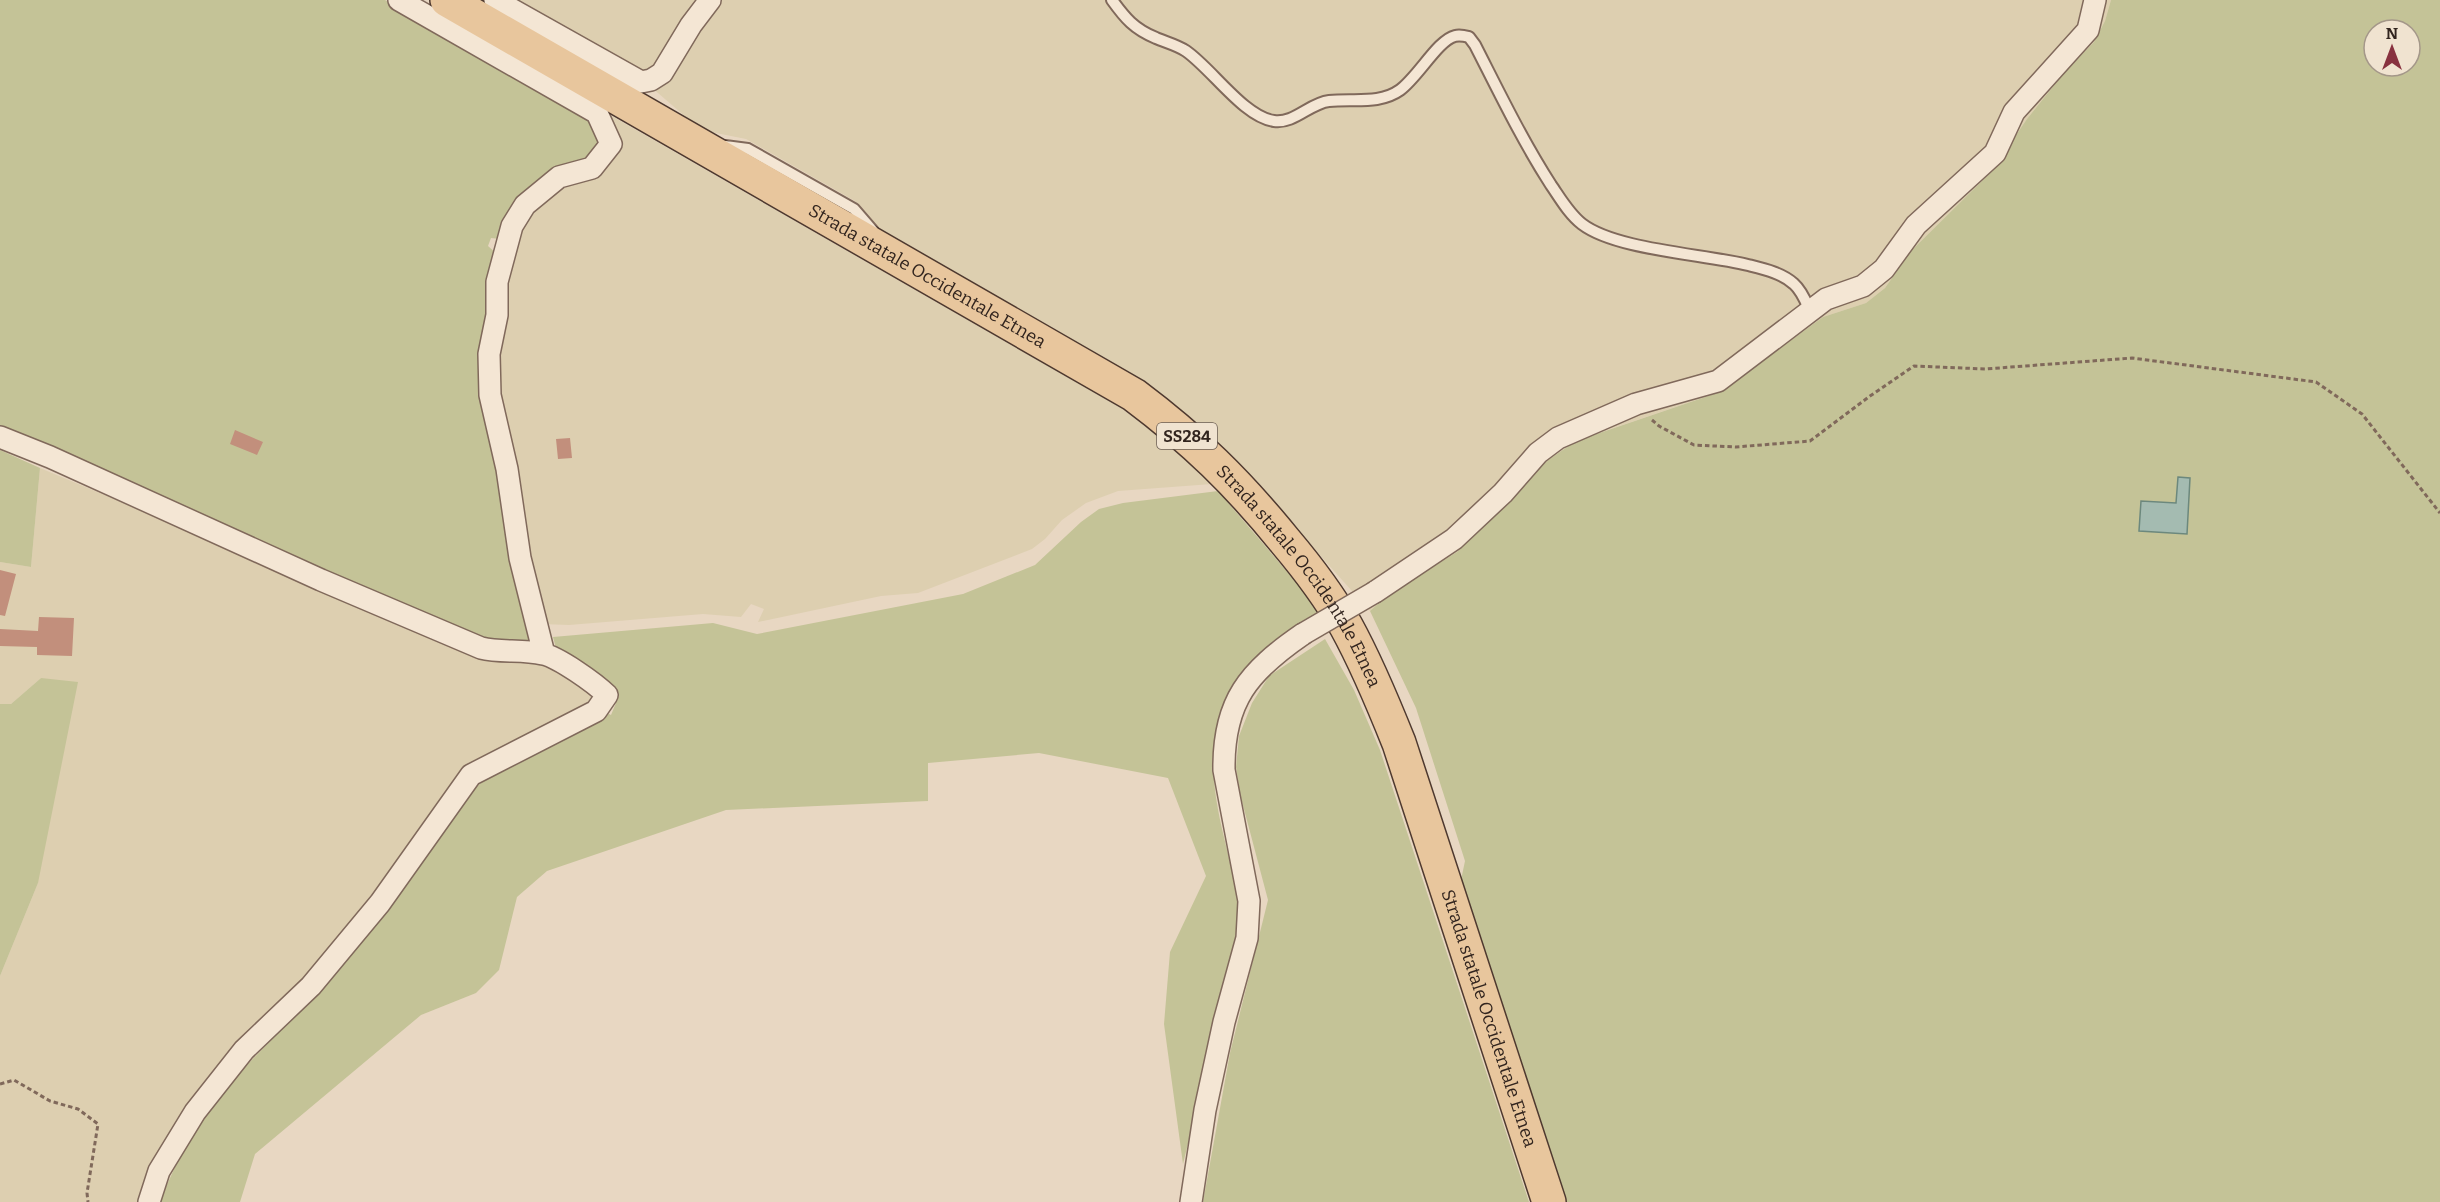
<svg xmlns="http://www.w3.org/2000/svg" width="2440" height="1202" font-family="Bitter,serif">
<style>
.farmland{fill:#ddcfb0}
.green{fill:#c4c397;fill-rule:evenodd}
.water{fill:#a4bbb1;stroke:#6c887d;stroke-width:1.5}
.building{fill:#c28f7c}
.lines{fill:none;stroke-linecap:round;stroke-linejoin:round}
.lane-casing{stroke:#80695b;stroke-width:14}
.street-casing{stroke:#80695b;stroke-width:24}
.primary-casing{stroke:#4e392f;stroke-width:36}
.path{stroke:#80695b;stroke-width:3;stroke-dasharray:4.5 3;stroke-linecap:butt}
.lane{stroke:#f4e6d4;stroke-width:10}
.street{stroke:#f4e6d4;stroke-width:21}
.primary{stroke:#e8c69d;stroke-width:33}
.street-bridge-casing{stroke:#80695b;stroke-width:24;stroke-linecap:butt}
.street-bridge{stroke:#f4e6d4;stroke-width:21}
.labels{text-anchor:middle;stroke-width:4.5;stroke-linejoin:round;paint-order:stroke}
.shield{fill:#f0e3d0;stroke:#6a5d53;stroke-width:1.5}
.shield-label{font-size:16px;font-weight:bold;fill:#31241e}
.street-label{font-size:18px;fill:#31241e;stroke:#f0e3d0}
</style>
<rect width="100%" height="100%" fill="#e8d7c2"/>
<path class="farmland" d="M508,0H2111L2105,21L2094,42L2064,73L2027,119L1990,173L1911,251L1885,288L1866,303L1823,317L1720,392L1575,441L1548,460L1457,552L1389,594L1370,611L1217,441L1002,301L886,236L855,201L746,139L701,130L637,75Z
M610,115L1121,408L1170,445L1212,484L1118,491L1086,503L1062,520L1045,539L1032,549L918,593L881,596L758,622L764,609L751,604L741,617L703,614L569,625L542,624L497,400L504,283L522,217L560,186L600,172L612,160L618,146L617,131Z
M40,468L483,653L539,662L592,691V697L587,704L477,764L372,902L304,982L141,1202H0V976L38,883L41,678L11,704H0V562L31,567Z"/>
<path class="green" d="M0,0H385L581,109L595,121L601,147L500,239L491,238L488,246L498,255L483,373L534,639L531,645L489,642L0,430Z
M2111,0H2440V1202H1566L1461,880L1465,861L1416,708L1370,611L1389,594L1457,552L1548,460L1576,441L1720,392L1823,317L1866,303L1885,288L1911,251L1990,173L2027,119L2064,73L2094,42L2105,21ZM2374,30H2410V66H2374Z
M0,450L40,468L31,567L0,562Z
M1218,491L1301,588L1318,614C1301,625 1281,636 1265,649C1227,678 1209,734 1214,780C1218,831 1239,878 1240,929L1183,1164L1164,1024L1170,952L1206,876L1168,778L1039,753L928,763V801L726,810L547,871L517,897L499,970L476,993L421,1015L255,1154L240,1202H159L199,1115L318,991L471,791L504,765L590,727L603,711L611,715L616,703L613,697L557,652L553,637L713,623L757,634L963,594L1035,565L1081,522L1099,509L1123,503Z
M1325,639L1354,690L1380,750L1529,1202H1203L1230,1053L1268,900L1240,794L1236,767L1239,736L1252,703L1269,676Z
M41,678L78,682L38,883L0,976V704H11Z"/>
<path class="water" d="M2178,477L2190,478L2187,534L2139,531L2141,501L2176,503Z"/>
<path class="building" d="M235,430L263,442L257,455L230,444Z
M570,438L572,458L558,459L556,439Z
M0,570L16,574L5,616L0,615Z
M39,617L74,618L72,656L37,655V647L0,646V629L38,631Z"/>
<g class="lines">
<g class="lane-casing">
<path id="lane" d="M1112,0C1125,18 1134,29 1156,38C1165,42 1177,45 1186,51C1212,69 1244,117 1274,121C1294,124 1310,103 1329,101C1353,98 1379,105 1400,90C1418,77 1438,40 1455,36C1459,35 1465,36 1469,37L1475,45C1499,92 1522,140 1551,185C1560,198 1569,214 1582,224C1616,250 1704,254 1748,265C1764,269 1782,273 1794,284C1802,291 1806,302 1810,311
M725,146L748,149L854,209L873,231"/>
</g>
<g class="street-casing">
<path id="street" d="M399,0L597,113L611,144L592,168L559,177L525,205L512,226L497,282V315L489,354L490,395L507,469L520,558L544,654
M495,0L641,82L651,80L662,73L691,25L710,0
M0,437L50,457L321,580L481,648C501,653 522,649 543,654C558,657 595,683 607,695L596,711L471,775L380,903L311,986L244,1050L195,1112L159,1171L149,1202
M1375,592L1454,539L1503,493L1538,453L1558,438L1636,404L1718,381L1826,299L1863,286L1884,269L1916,225L1995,153L2014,112L2088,30L2095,0
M1191,1202L1205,1110L1224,1022L1247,938L1249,901L1224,770C1223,701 1249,671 1303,634"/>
</g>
<g class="primary-casing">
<g id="primary">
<path id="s1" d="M447,0L1134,395C1194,440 1238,483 1285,541C1307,567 1329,596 1346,626C1367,664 1383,703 1399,743L1549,1202"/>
</g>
</g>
<path class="path" d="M1652,420L1659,426L1694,445L1736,447L1810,441L1870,396L1914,366L1985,369L2132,358L2316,382L2362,414L2440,513
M0,1084L14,1080L50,1101L78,1109L98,1124L87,1193L88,1202"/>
<use href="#lane" class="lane"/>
<use href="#street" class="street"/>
<use href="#primary" class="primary"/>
<g class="street-bridge-casing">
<path id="street-bridge" d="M1303,634L1375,592"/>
</g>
<use href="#street-bridge" class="street-bridge"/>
</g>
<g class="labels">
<rect class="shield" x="1157" y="423" width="60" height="26" rx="4.5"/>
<g class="shield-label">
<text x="1187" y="442">SS284</text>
</g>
<g class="street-label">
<text dy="6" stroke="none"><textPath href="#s1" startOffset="554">Strada statale Occidentale Etnea</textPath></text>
<text dy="6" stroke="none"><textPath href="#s1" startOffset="1040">Strada statale Occidentale Etnea</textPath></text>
<text dy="6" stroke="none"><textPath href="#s1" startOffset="1526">Strada statale Occidentale Etnea</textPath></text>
</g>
</g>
<g transform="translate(2392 48)"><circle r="28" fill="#f0e3d0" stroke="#a49789" stroke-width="1.5"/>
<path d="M0-4.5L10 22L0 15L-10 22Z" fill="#88323f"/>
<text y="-9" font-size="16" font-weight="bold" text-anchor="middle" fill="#31241e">N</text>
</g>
</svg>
